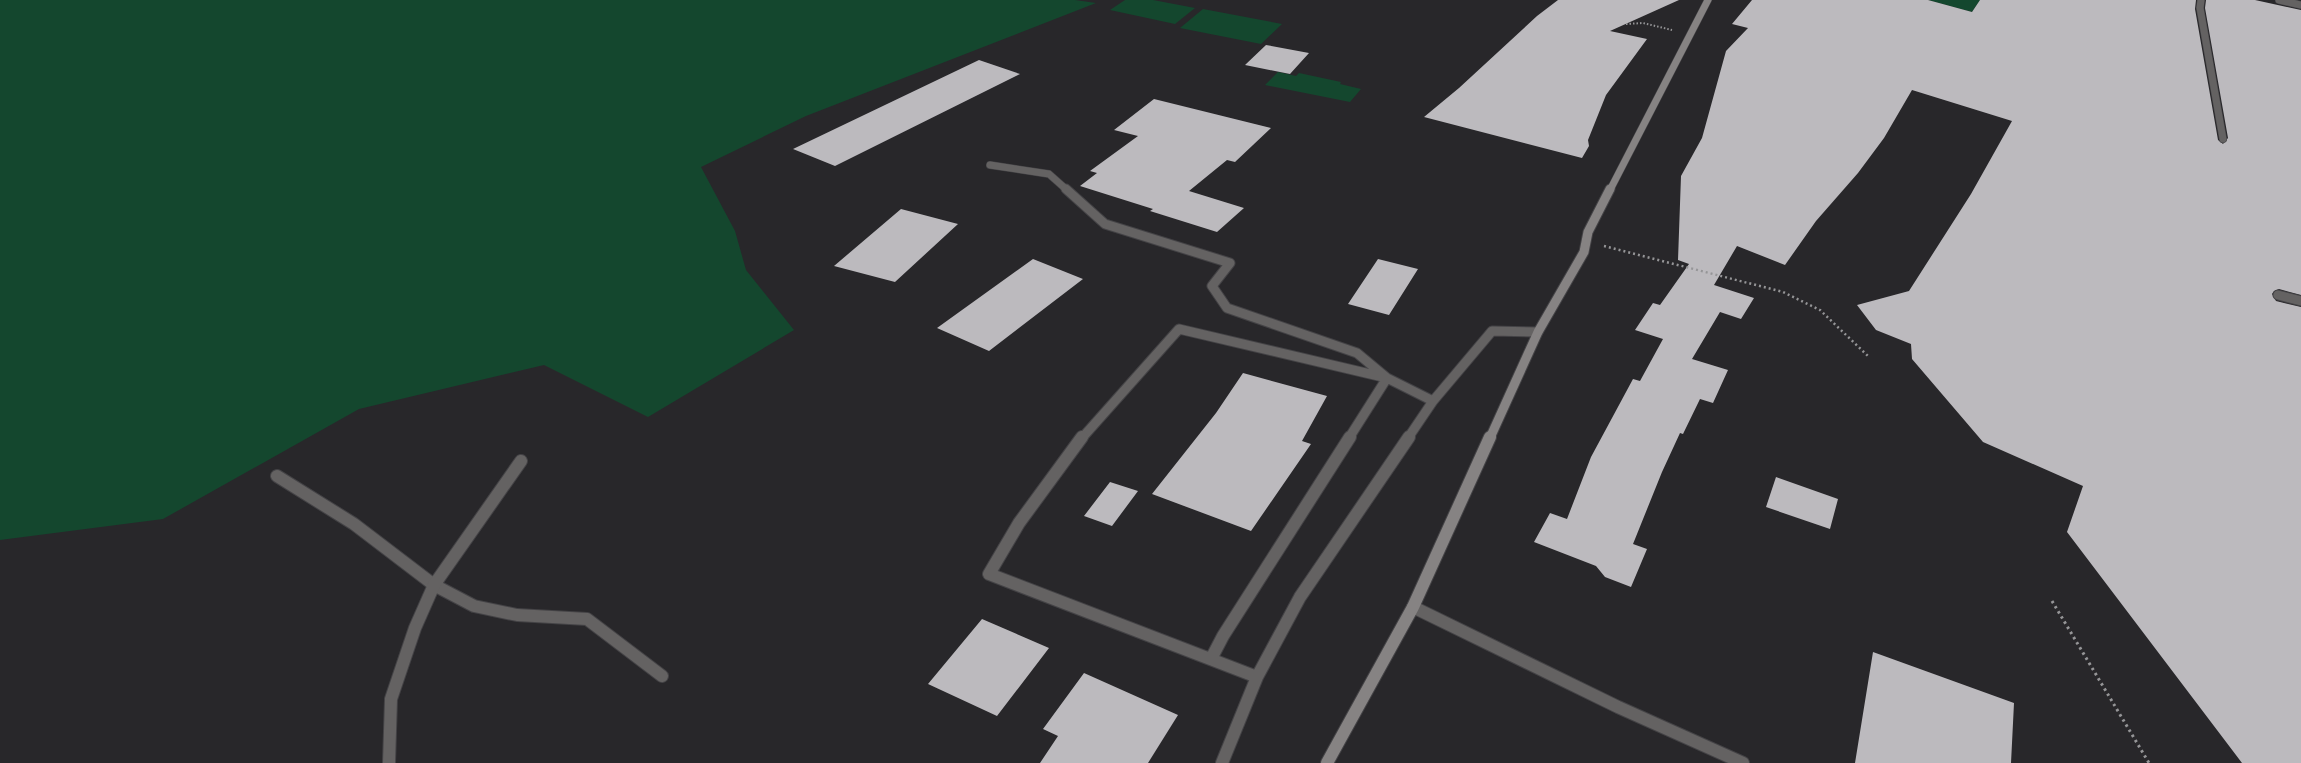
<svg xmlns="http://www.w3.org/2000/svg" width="2301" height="763" font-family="'Alegreya Sans',sans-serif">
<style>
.green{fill:#14472e}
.building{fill:#bcbabe}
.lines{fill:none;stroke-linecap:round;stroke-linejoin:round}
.service-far2-casing{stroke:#444346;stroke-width:8}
.service-far1-casing{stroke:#444346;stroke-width:11}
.service-casing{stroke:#444346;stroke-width:14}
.minor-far2-casing{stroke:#444346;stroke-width:8}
.minor-far1-casing{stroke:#444346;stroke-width:11}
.minor-casing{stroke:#444346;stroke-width:14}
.secondary-far2-casing{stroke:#444346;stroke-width:8}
.secondary-far1-casing{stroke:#444346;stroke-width:11}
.secondary-casing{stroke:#444346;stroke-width:14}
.path-far2{stroke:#959597;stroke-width:2;stroke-dasharray:1.5 2;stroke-linecap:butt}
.path-far1{stroke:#959597;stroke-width:2.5;stroke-dasharray:2 3;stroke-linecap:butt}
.path{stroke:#959597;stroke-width:3;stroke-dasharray:2.5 3.5;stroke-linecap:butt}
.service-far2{stroke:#646262;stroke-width:7}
.service-far1{stroke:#646262;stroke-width:9}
.service{stroke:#646262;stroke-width:12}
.minor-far2{stroke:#646262;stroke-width:7}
.minor-far1{stroke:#646262;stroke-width:9}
.minor{stroke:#646262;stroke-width:12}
.secondary-far2{stroke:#868383;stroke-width:7}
.secondary-far1{stroke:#868383;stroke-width:9}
.secondary{stroke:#868383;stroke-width:12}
</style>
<rect width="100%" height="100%" fill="#28272a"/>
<path class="green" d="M0,0H1075L1096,3L806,116L701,167L735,231L746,270L794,330L648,417L544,365L359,409L163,519L0,540Z
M1125,0H1153L1195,8L1175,24L1110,10Z
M1928,0H1980L1972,12Z
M1203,9L1282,24L1261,44L1180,28Z
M1278,72L1296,76L1299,73L1341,82L1340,84L1361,89L1350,102L1265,85Z"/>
<path class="building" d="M1558,0H1679L1610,31L1647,39L1606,95L1588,140L1589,146L1582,158L1424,117L1459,88L1537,16Z
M1752,0H1928L1972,12L1980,0H2196L2195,9L2218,140L2223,144L2228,138L2205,8L2206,0H2255L2301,10V295L2279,289L2274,291L2272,294L2276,301L2301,307V763H2242L2067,532L2083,486L1983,442L1912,359L1911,344L1876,330L1857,305L1909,291L1971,194L2012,121L1912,90L1884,138L1858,173L1816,221L1785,265L1737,246L1714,285L1754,298L1741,319L1720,312L1692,359L1728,370L1713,403L1700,399L1683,434L1680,433L1662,472L1633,544L1647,549L1631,587L1605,577L1596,566L1534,542L1550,513L1567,519L1591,457L1633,379L1640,381L1663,339L1635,330L1653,303L1660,305L1689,264L1678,260L1681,176L1702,138L1726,51L1748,28L1732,24Z
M1266,45L1309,53L1290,74L1245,65Z
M979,60L1020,74L835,166L793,149Z
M1154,99L1271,128L1235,162L1227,160L1189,191L1244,208L1217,232L1150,211L1153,209L1080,186L1097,173L1090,171L1138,136L1114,130Z
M901,209L958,224L895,282L834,266Z
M1033,259L1083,279L989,351L937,328Z
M1378,259L1418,269L1389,315L1348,304Z
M1243,373L1327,396L1302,441L1311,444L1251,531L1152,494L1216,413Z
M1776,477L1838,499L1830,529L1766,507Z
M1110,482L1138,491L1112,526L1084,516Z
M982,619L1049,648L997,716L928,684Z
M1873,652L2014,703L2011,763H1855Z
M1084,673L1178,715L1148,763H1040L1058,736L1043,729Z"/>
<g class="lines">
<g class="service-far2-casing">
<path id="service-far2" d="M990,165L1049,174L1067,190"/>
</g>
<g class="service-far1-casing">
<path id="service-far1" d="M1066,189L1105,224L1230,263L1212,286L1227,308L1357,353L1387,378L1349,438
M1082,438L1179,329L1387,378L1433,401
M1408,438L1433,401L1492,331L1538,332"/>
</g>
<g class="service-casing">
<path id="service" d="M1082,437L1019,523L989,574L1257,677
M277,476L354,524L434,585L474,606L517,615L587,619L662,676
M1211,659L1223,636L1350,437
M1222,763L1257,677L1300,597L1409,437"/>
</g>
<g class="minor-far2-casing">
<path id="minor-far2" d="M2201,0L2200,8L2223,139
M2279,0L2301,5"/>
</g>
<g class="minor-far1-casing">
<path id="minor-far1" d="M2278,295L2301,301"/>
</g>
<g class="minor-casing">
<path id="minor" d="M1413,607L1618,707L1743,763
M389,763L391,699L415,628L434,585L521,461"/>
</g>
<g class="secondary-far2-casing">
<path id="secondary-far2" d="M1610,190L1708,0"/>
</g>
<g class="secondary-far1-casing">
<path id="secondary-far1" d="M1490,438L1538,332L1584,252L1588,232L1610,189"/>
</g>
<g class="secondary-casing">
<path id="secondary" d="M1327,763L1413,607L1490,437"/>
</g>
<path class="path-far2" d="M1626,24L1643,23L1672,30"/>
<path class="path-far1" d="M1604,246L1783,292L1820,310L1868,356"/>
<path class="path" d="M2052,601L2149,763"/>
<use href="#service-far2" class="service-far2"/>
<use href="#service-far1" class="service-far1"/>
<use href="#service" class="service"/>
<use href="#minor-far2" class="minor-far2"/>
<use href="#minor-far1" class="minor-far1"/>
<use href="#minor" class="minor"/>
<use href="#secondary-far2" class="secondary-far2"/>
<use href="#secondary-far1" class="secondary-far1"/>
<use href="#secondary" class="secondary"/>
</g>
</svg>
